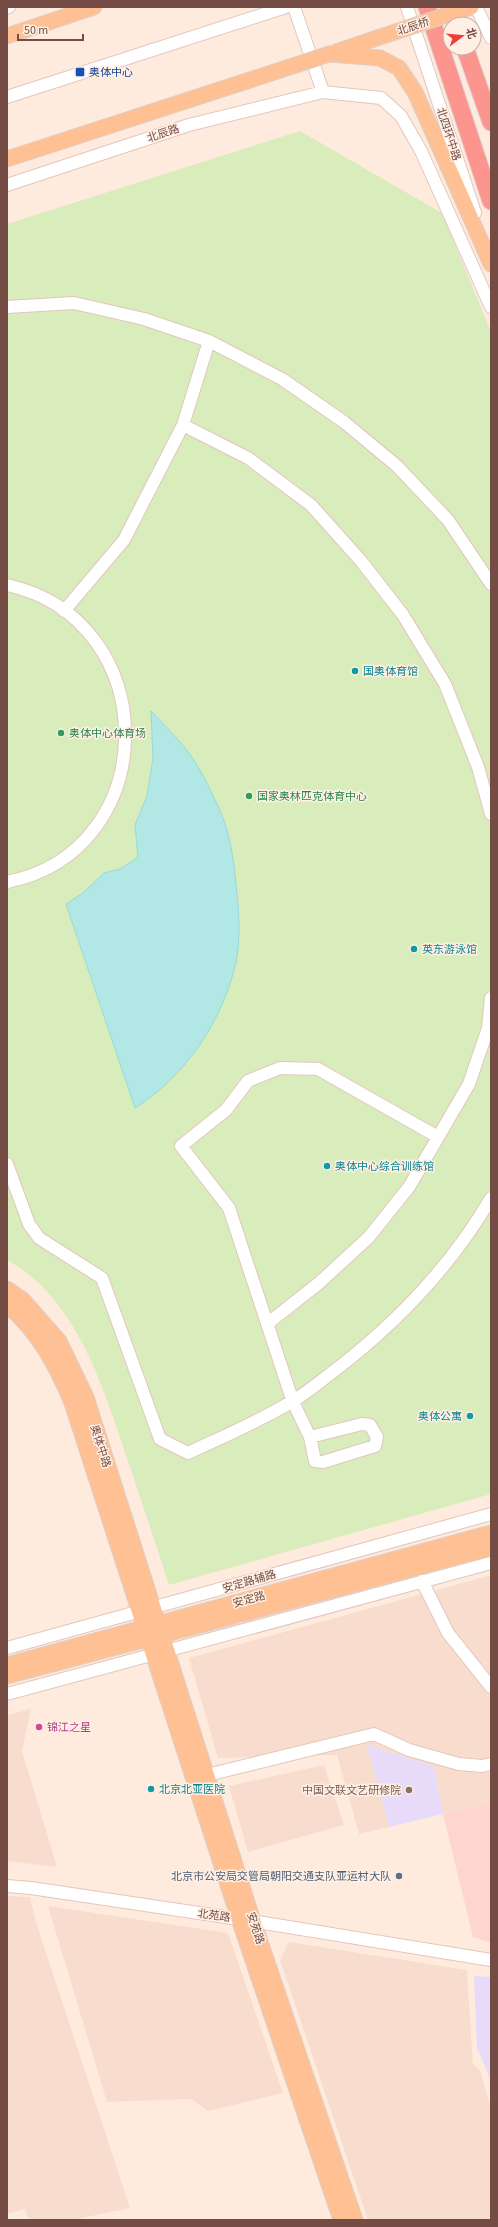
<svg xmlns="http://www.w3.org/2000/svg" width="498" height="2227" font-family="'Source Sans 3','Noto Sans SC',sans-serif">
<style>
.residential{fill:#f8ddce}
.commercial{fill:#ffd5d0}
.education{fill:#e8dbfa}
.green{fill:#d9ecbc}
.water{fill:#b1e8e5;stroke:#97dad7}
.lines{fill:none;stroke-linecap:round;stroke-linejoin:round}
.minor-casing{stroke:#e4c6bc;stroke-width:14}
.major-casing{stroke:#dbd0ce;stroke-width:17}
.highway-casing{stroke:#dbd0ce;stroke-width:19}
.minor{stroke:#fff;stroke-width:12}
.major{stroke:#ffc193;stroke-width:15}
.highway{stroke:#fd958f;stroke-width:17}
.major-bridge-casing{stroke:#dbd0ce;stroke-width:17;stroke-linecap:butt}
.major-bridge{stroke:#ffc193;stroke-width:15}
.transit-dot{fill:#1a4fb4;stroke:#fff0e5;stroke-width:1.5}
.culture-dot{fill:#0f9aa8;stroke:#fff0e5;stroke-width:1.5}
.leisure-dot{fill:#2e9e5b;stroke:#fff0e5;stroke-width:1.5}
.hotel-dot{fill:#d1479c;stroke:#fff0e5;stroke-width:1.5}
.education-dot{fill:#8d6e63;stroke:#fff0e5;stroke-width:1.5}
.service-dot{fill:#5c6f8a;stroke:#fff0e5;stroke-width:1.5}
.labels{text-anchor:middle;stroke-width:3;stroke-linejoin:round;paint-order:stroke}
.street-label{font-size:11px;fill:#754c44;stroke:#fff0e5}
.transit-label{font-size:11px;fill:#164399;stroke:#fff0e5;text-anchor:start}
.culture-label{font-size:11px;fill:#0d838f;stroke:#fff0e5;text-anchor:start}
.leisure-label{font-size:11px;fill:#27864d;stroke:#fff0e5;text-anchor:start}
.hotel-label{font-size:11px;fill:#b23c85;stroke:#fff0e5;text-anchor:start}
.education-label{font-size:11px;fill:#785e54;stroke:#fff0e5;text-anchor:end}
.service-label{font-size:11px;fill:#4e5e75;stroke:#fff0e5;text-anchor:end}
</style>
<rect width="100%" height="100%" fill="#feebdd"/>
<path class="residential" d="M491,1575V1803L443,1814L434,1766L367,1745L389,1827L359,1834L337,1755L218,1758L189,1658Z
M31,1709L22,1751L57,1867L7,1861V1715Z
M324,1765L344,1825L248,1852L229,1786Z
M7,1896L30,1897L35,1919L130,2208L72,2220H30L24,2209L7,2214Z
M48,1906L228,1933L283,2093L208,2111L191,2099L107,2102Z
M289,1942L467,1970L473,2064L480,2070L491,2109V2220H368L280,1960Z"/>
<path class="commercial" d="M491,1803V1943L473,1937L443,1814Z"/>
<path class="education" d="M367,1745L434,1766L443,1814L389,1827Z
M474,1976L491,1977V2085L486,2068L477,2049Z"/>
<path class="green" d="M300,131L442,213L491,332V1494L169,1585C156,1545 142,1504 129,1464C105,1393 78,1298 7,1260V224Z"/>
<path class="water" d="M151,711C165,726 182,742 193,759C204,775 213,795 221,813C230,834 234,861 236,884C239,909 241,938 236,962C223,1020 186,1076 135,1108L66,904L83,893L104,873L120,869L138,857L135,825L147,796L153,758Z"/>
<g class="lines">
<g class="minor-casing">
<path id="minor" d="M294,7L323,92
M407,7L475,213
M476,7L491,38
M7,8L9,7
M7,97L286,7
M7,185L189,125L323,92L381,98L401,116L421,151L491,307
M7,307L74,303L144,319L209,341L282,379L344,422L397,466L448,520L491,584
M183,425L248,458L311,505L361,561L403,615L445,684L478,767L491,814
M7,585C165,620 164,851 7,882
M64,611L124,540L183,425L209,341
M7,1164L29,1224L39,1238L102,1278L160,1439L188,1453C222,1437 258,1422 291,1402C305,1394 318,1383 330,1374C395,1325 450,1268 491,1198
M267,1324L319,1283L369,1237L409,1187L469,1084L488,1028L491,998
M310,1437L362,1424L370,1425L377,1437L375,1446L323,1462L315,1461L310,1437L293,1402L229,1208L181,1146L226,1110L248,1081L280,1068L318,1069L438,1137
M422,1581L448,1633L491,1687
M7,1648L491,1514
M7,1694L491,1563
M207,1775L374,1734L409,1750L459,1764L482,1766L491,1764
M7,1886L31,1888L239,1919L491,1960"/>
</g>
<g class="major-casing">
<path id="major" d="M7,36L94,7
M336,52L377,38
M329,54L380,58L399,68L415,92L491,264
M7,159L302,63
M7,1289L23,1300L59,1341L86,1397L253,1921L355,2220
M7,1305C38,1331 57,1366 72,1403L239,1919L341,2220
M7,1665L491,1533
M7,1676L491,1548"/>
</g>
<g class="highway-casing">
<path id="highway" d="M427,7L491,201
M451,7L457,24
M465,48L491,122"/>
</g>
<use href="#minor" class="minor"/>
<use href="#major" class="major"/>
<use href="#highway" class="highway"/>
<g class="major-bridge-casing">
<path id="major-bridge" d="M377,38L471,7
M302,63L329,54"/>
</g>
<use href="#major-bridge" class="major-bridge"/>
</g>
<rect class="transit-dot" x="75" y="67" width="10" height="10" rx="2"/>
<g class="culture-dot">
<circle cx="355" cy="671" r="4"/>
<circle cx="414" cy="949" r="4"/>
<circle cx="327" cy="1166" r="4"/>
<circle cx="470" cy="1416" r="4"/>
<circle cx="151" cy="1789" r="4"/>
</g>
<g class="leisure-dot">
<circle cx="61" cy="733" r="4"/>
<circle cx="249" cy="796" r="4"/>
</g>
<circle class="hotel-dot" cx="39" cy="1727" r="4"/>
<circle class="education-dot" cx="409" cy="1790" r="4"/>
<circle class="service-dot" cx="399" cy="1876" r="4"/>
<g class="labels">
<g class="street-label">
<text transform="translate(413 26) rotate(-18)" y="4">北辰桥</text>
<text transform="translate(163 133) rotate(-18)" y="4">北辰路</text>
<text transform="translate(449 134) rotate(72)" y="4">北四环中路</text>
<text transform="translate(101 1446) rotate(72)" y="4">奥体中路</text>
<text transform="translate(249 1581) rotate(-16)" y="4">安定路辅路</text>
<text transform="translate(249 1599) rotate(-15)" y="4">安定路</text>
<text transform="translate(214 1915) rotate(8)" y="4">北苑路</text>
<text transform="translate(256 1928) rotate(72)" y="4">安苑路</text>
</g>
<g class="transit-label">
<text x="89" y="76">奥体中心</text>
</g>
<g class="culture-label">
<text x="363" y="675">国奥体育馆</text>
<text x="422" y="953">英东游泳馆</text>
<text x="335" y="1170">奥体中心综合训练馆</text>
<text x="462" y="1420" text-anchor="end">奥体公寓</text>
<text x="159" y="1793">北京北亚医院</text>
</g>
<g class="leisure-label">
<text x="69" y="737">奥体中心体育场</text>
<text x="257" y="800">国家奥林匹克体育中心</text>
</g>
<g class="hotel-label">
<text x="47" y="1731">锦江之星</text>
</g>
<g class="education-label">
<text x="401" y="1794">中国文联文艺研修院</text>
</g>
<g class="service-label">
<text x="391" y="1880">北京市公安局交管局朝阳交通支队亚运村大队</text>
</g>
</g>
<rect width="498" height="2227" fill="none" stroke="#754c44" stroke-width="16"/>
<g transform="translate(462 36) rotate(74)"><circle r="19" fill="#fff0e5" stroke="#c8aea5"/>
<path d="M0-3L7 15L0 10L-7 15Z" fill="#f13c39"/>
<text y="-6" font-size="11" font-weight="bold" text-anchor="middle" fill="#754c44">北</text>
</g>
<path d="M18 34v6h65v-6" fill="none" stroke="#754c44" stroke-width="2"/>
<text x="24" y="34" font-size="12" fill="#754c44" stroke="#fff0e5" stroke-width="3" paint-order="stroke">50 m</text>
</svg>
